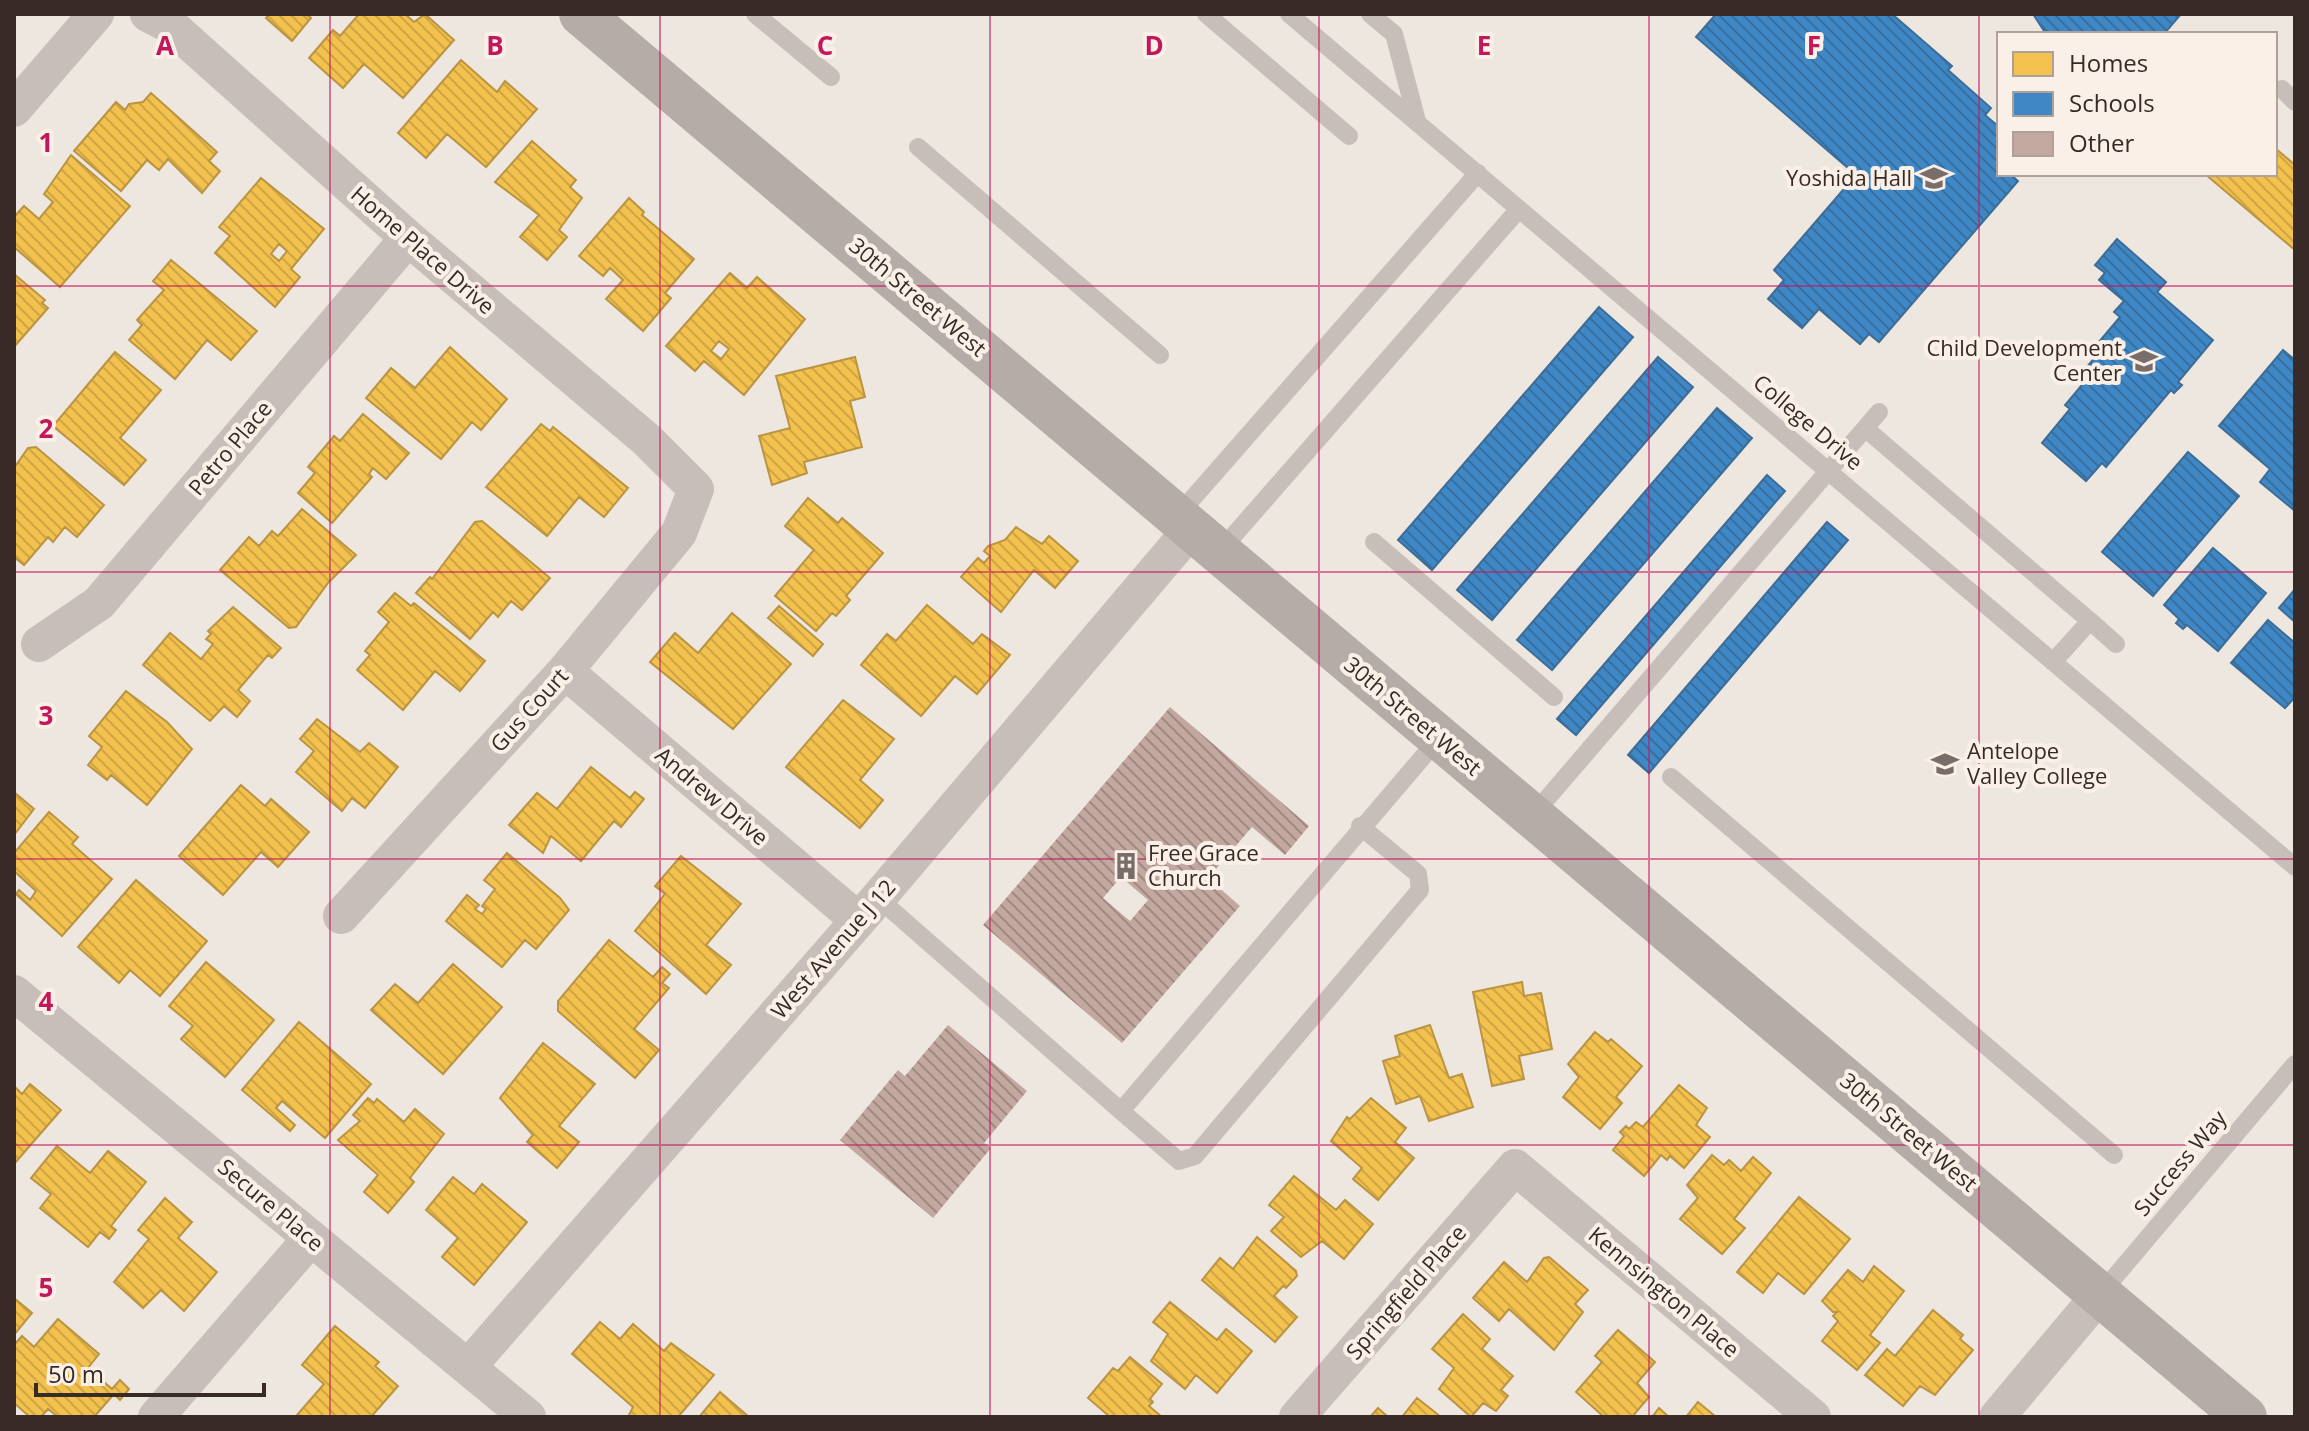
<svg xmlns="http://www.w3.org/2000/svg" width="2309" height="1431" font-family="'Open Sans',sans-serif">
<style>
.homes{fill:url(#homes-back-hatch);stroke:#ba9442;stroke-width:2;fill-rule:evenodd}
.schools{fill:url(#schools-back-hatch);stroke:#3d6c96;stroke-width:2}
.building{fill:url(#building-back-hatch);fill-rule:evenodd}
.lines{fill:none;stroke-linecap:round;stroke-linejoin:round}
.lane{stroke:#c7beb9;stroke-width:18}
.street{stroke:#c7beb9;stroke-width:36}
.primary{stroke:#b5aca8;stroke-width:44}
.grid{fill:none;stroke:#c2185b;stroke-width:2;stroke-opacity:0.55}
.labels{text-anchor:middle;stroke-width:8;stroke-linejoin:round;paint-order:stroke}
.poi-label{font-size:22px;fill:#382b27;stroke:#fbf0e7;text-anchor:end}
.street-label{font-size:22px;fill:#382b27;stroke:#fbf0e7}
.grid-label{font-size:26px;text-anchor:middle;font-weight:bold;fill:#c2185b;stroke:#fbf0e7;stroke-width:8;stroke-linejoin:round;paint-order:stroke}
</style>
<defs>
<pattern id="homes-back-hatch" width="6" height="6" patternUnits="userSpaceOnUse" patternTransform="scale(2)"><rect width="6" height="6" fill="#f2c14e"/><path d="M-1 5l2 2M0 0l6 6M5-1l2 2" fill="none" stroke="#d0a644"/></pattern>
<pattern id="schools-back-hatch" width="6" height="6" patternUnits="userSpaceOnUse" patternTransform="scale(2)"><rect width="6" height="6" fill="#3f88c5"/><path d="M-1 5l2 2M0 0l6 6M5-1l2 2" fill="none" stroke="#366fa0"/></pattern>
<pattern id="building-back-hatch" width="6" height="6" patternUnits="userSpaceOnUse" patternTransform="scale(2)"><rect width="6" height="6" fill="#c3a8a0"/><path d="M-1 5l2 2M0 0l6 6M5-1l2 2" fill="none" stroke="#9f8982"/></pattern>
</defs>
<rect width="100%" height="100%" fill="#eee7e0"/>
<path class="homes" d="M269,14H306L311,18L292,41L266,18Z
M359,14H405L414,22L425,14L454,40L403,98L364,64L343,88L309,58L333,30L340,36Z
M461,60L497,92L505,81L537,109L486,167L447,134L426,158L398,133Z
M151,93L217,152L209,161L220,171L202,193L168,159L159,170L147,160L121,191L74,151L116,102L125,110L129,104L143,102Z
M532,141L576,180L570,187L582,198L559,230L567,237L547,260L520,237L539,215L495,182Z
M2275,148L2295,165V250L2205,174H2275Z
M71,155L130,206L60,287L14,247V217L24,206L39,219L53,202L44,194Z
M261,178L324,229L291,269L300,277L275,307L215,253L230,236L219,227ZM279,244L287,251L279,261L271,254Z
M629,198L644,212L642,215L694,259L665,293L671,298L643,331L606,299L623,280L610,268L603,276L579,256Z
M171,260L257,331L231,360L207,340L175,379L129,340L142,325L137,320L164,290L153,281Z
M730,273L747,288L757,277L805,319L744,395L704,361L695,371L666,346ZM719,341L729,349L721,359L711,351Z
M14,274L45,300L42,303L48,308L14,347Z
M450,347L507,399L481,430L472,422L441,459L366,398L391,368L415,388Z
M115,352L161,390L120,438L146,460L124,485L53,426Z
M855,357L865,397L850,401L862,447L804,462L807,473L772,485L759,436L790,428L776,376Z
M363,414L409,453L386,479L373,468L369,474L372,477L332,523L298,493L315,473L308,467L334,436L340,441Z
M541,424L550,431L553,427L628,488L604,517L579,497L547,536L486,487Z
M36,447L104,505L77,537L65,527L53,542L48,537L24,565L14,557V468L28,448Z
M808,498L838,523L842,518L883,553L846,596L850,600L836,616L832,613L816,631L775,596L814,550L785,526Z
M302,509L356,555L328,583L296,627L289,628L220,570L249,537L259,546L272,531L278,536Z
M482,521L550,578L522,610L511,601L498,617L493,612L470,639L416,593L430,577L432,579L475,522Z
M1016,527L1042,544L1049,536L1078,561L1055,588L1034,570L1001,612L961,577L978,558L984,563L990,556L984,551L988,546L1005,540Z
M395,593L411,606L414,603L485,661L460,691L435,671L403,710L357,670L370,655L365,651L389,622L378,612Z
M927,605L973,644L982,634L1010,655L977,694L955,676L921,716L861,665L887,634L896,641Z
M779,606L823,644L813,656L768,618Z
M233,607L281,648L272,658L268,655L238,690L250,701L237,717L224,706L210,721L143,665L170,633L201,659L213,644L206,639L211,634L208,631Z
M732,613L791,664L733,729L650,662L675,633L698,653Z
M126,691L167,722L192,749L147,805L111,775L107,780L88,765L102,747L89,736Z
M843,700L894,739L860,780L883,800L860,828L786,767Z
M317,719L360,752L369,743L398,767L365,808L352,798L342,811L296,772L314,751L300,739Z
M591,767L630,798L635,792L644,799L621,827L614,821L581,861L551,836L543,853L509,825L537,793L557,809Z
M241,785L265,806L271,799L309,832L278,867L261,852L223,895L179,856Z
M14,792L34,809L14,835Z
M49,812L78,837L72,844L112,879L62,936L16,894L19,890L30,900L36,891L14,871V853Z
M507,853L560,898L569,910L536,949L525,940L502,967L446,921L467,895L479,905L475,909L482,914L486,909L482,906L495,889L484,880Z
M681,856L741,904L706,945L731,965L706,994L635,931L665,894L655,886Z
M136,880L207,941L160,996L130,970L119,983L78,947Z
M609,940L653,977L662,967L670,974L662,983L669,988L634,1029L659,1050L635,1078L558,1011V1001Z
M206,962L274,1020L225,1077L181,1039L193,1026L169,1006Z
M453,964L502,1007L443,1074L371,1010L395,984L418,1003Z
M1522,982L1524,996L1541,993L1552,1049L1519,1056L1524,1079L1492,1086L1473,992Z
M299,1022L371,1084L325,1138L282,1101L276,1108L295,1125L290,1131L242,1090Z
M1430,1025L1449,1078L1462,1074L1473,1107L1429,1121L1420,1096L1396,1104L1383,1061L1400,1056L1395,1036Z
M1595,1032L1608,1042L1611,1039L1642,1066L1616,1097L1622,1103L1600,1129L1563,1097L1579,1077L1568,1064Z
M543,1043L595,1084L559,1126L579,1142L557,1168L527,1142L533,1135L500,1098Z
M30,1084L61,1110L14,1164V1086L22,1094Z
M1679,1085L1707,1108L1696,1125L1710,1137L1684,1168L1670,1156L1667,1160L1661,1155L1644,1176L1613,1150L1624,1136L1620,1132L1626,1126L1629,1129L1636,1122L1643,1127Z
M368,1098L374,1103L377,1099L404,1122L415,1109L444,1134L410,1178L414,1182L388,1213L364,1192L378,1175L338,1140L360,1121L353,1115Z
M1371,1098L1406,1128L1395,1142L1414,1158L1378,1200L1353,1179L1362,1168L1331,1141L1347,1117L1350,1119Z
M57,1146L90,1173L108,1151L146,1182L111,1226L116,1230L109,1239L100,1232L88,1247L40,1208L51,1194L31,1178Z
M1712,1155L1724,1165L1729,1160L1741,1171L1753,1157L1771,1173L1734,1219L1745,1228L1722,1254L1680,1219L1698,1198L1687,1185Z
M1294,1176L1336,1210L1345,1200L1373,1224L1344,1259L1322,1241L1301,1257L1271,1231L1284,1217L1269,1205Z
M453,1177L474,1194L482,1184L527,1222L474,1285L442,1257L458,1238L426,1210Z
M1799,1197L1850,1239L1804,1294L1778,1273L1763,1293L1737,1272Z
M165,1198L192,1222L178,1238L217,1272L184,1311L161,1290L143,1308L114,1282L149,1239L138,1230Z
M1257,1237L1296,1271L1297,1276L1286,1288L1283,1286L1274,1296L1297,1317L1275,1342L1202,1280L1220,1258L1233,1269Z
M1549,1257L1588,1290L1575,1304L1583,1312L1554,1350L1509,1309L1499,1321L1473,1298L1504,1262L1527,1282L1544,1258Z
M1874,1266L1904,1291L1870,1335L1880,1343L1857,1370L1822,1341L1838,1321L1833,1316L1837,1312H1833L1822,1301L1848,1270L1863,1282Z
M14,1298L32,1313L14,1335Z
M1170,1302L1217,1340L1226,1329L1252,1351L1217,1393L1196,1375L1185,1389L1151,1361L1168,1334L1153,1322Z
M1933,1310L1963,1335L1960,1339L1973,1350L1935,1395L1920,1386L1903,1406L1865,1375L1887,1349L1895,1356Z
M1463,1314L1490,1339L1482,1349L1513,1376L1501,1390L1508,1396L1496,1411L1483,1403L1471,1417L1439,1389L1454,1368L1432,1349Z
M58,1319L99,1354L88,1368L112,1389L120,1380L129,1389L120,1400L114,1394L94,1417H58L48,1409L41,1417H30L14,1403V1345L22,1336L34,1347Z
M600,1322L620,1339L633,1324L664,1351L671,1343L714,1375L678,1417H628L633,1407L572,1354Z
M335,1326L379,1362L375,1366L398,1386L371,1417H299L297,1415L324,1384L302,1365Z
M1618,1330L1655,1362L1637,1383L1649,1397L1632,1417H1604L1576,1392L1602,1362L1595,1356Z
M1130,1357L1162,1384L1150,1399L1153,1402L1149,1406L1162,1417H1110L1088,1398L1113,1368L1118,1371Z
M720,1392L749,1417H699Z
M1417,1398L1441,1417H1402Z
M1698,1402L1716,1417H1686Z
M1378,1408L1388,1417H1370Z
M1659,1408L1669,1417H1652Z"/>
<path class="schools" d="M1716,14H1892L1952,66L1948,70L1991,108L1985,115L1999,127V174H2010L2018,181L1879,342L1869,334L1860,344L1819,309L1802,328L1768,299L1784,280L1774,270L1856,175L1696,37Z
M2033,14H2181L2164,34H2046Z
M2117,239L2166,282L2157,292L2213,340L2178,382L2182,385L2174,393L2171,390L2106,467L2102,463L2086,481L2042,443L2070,409L2065,405L2087,379L2081,374L2103,348L2098,343L2120,317L2114,312L2124,301L2099,280L2105,273L2095,265Z
M1599,307L1633,337L1432,570L1398,540Z
M2283,350L2295,360V511L2260,482L2270,469L2219,426Z
M1658,357L1693,387L1492,620L1457,590Z
M1717,408L1752,438L1552,670L1517,640Z
M2188,452L2239,496L2153,596L2102,552Z
M1767,475L1785,491L1576,735L1557,719Z
M1827,522L1848,540L1649,773L1628,755Z
M2213,548L2266,593L2218,651L2187,625L2183,629L2176,623L2179,619L2164,605Z
M2295,589V622L2279,608Z
M2268,620L2295,643V697L2285,708L2231,663Z"/>
<path class="building" d="M1170,707L1309,826L1285,855L1252,827L1208,878L1240,906L1122,1043L983,925ZM1121,877L1148,900L1130,921L1103,898Z
M948,1025L1027,1091L984,1143L991,1148L933,1218L840,1140L898,1070L905,1076Z"/>
<g class="lines">
<path class="lane" d="M755,14L831,77
M1206,14L1349,136
M1289,14L2295,867
M1370,14L1394,34L1417,121
M2282,89L2295,102
M918,147L1160,355
M1866,429L2090,621L2053,662
M1178,515L1478,173
M1374,542L1554,697
M1220,551L1519,209
M2090,621L2116,644
M1671,777L2114,1155
M1532,816L1879,412
M878,898L1121,1111L1439,738
M1121,1111L1179,1161L1195,1156L1420,890L1418,874L1360,826
M2101,1293L2295,1064"/>
<path class="street" d="M148,14L171,26L408,238L647,440L696,489L679,533L565,671L341,916
M14,109L96,14
M39,644L99,603L408,238
M565,671L858,920
M14,993L528,1417
M468,1367L878,898L1193,527
M156,1417L311,1238
M1297,1417L1515,1167L1813,1417
M1997,1417L2101,1293"/>
<path class="primary" d="M581,14L2245,1417"/>
</g>
<path class="grid" d="M330,14V1417M660,14V1417M990,14V1417M1319,14V1417M1649,14V1417M1979,14V1417M14,286H2295M14,572H2295M14,859H2295M14,1145H2295"/>
<defs>
<g id="university-bare" transform="scale(2.16)"><path d="M0-5L7-2L0 1L-7-2ZM-4 1L0 2.5L4 1V4Q0 6-4 4Z" fill="#786d68" stroke="#fbf0e7" stroke-width="2.5" paint-order="stroke"/></g>
<g id="building-bare" transform="scale(2.16)"><path d="M-4-6H4V6H1V3H-1V6H-4ZM-2.5-4.3h1.7v1.8h-1.7ZM.8-4.3h1.7v1.8H.8ZM-2.5-1h1.7V.8h-1.7ZM.8-1h1.7V.8H.8Z" fill="#786d68" stroke="#fbf0e7" stroke-width="2.5" paint-order="stroke"/></g>
</defs>
<g fill-rule="evenodd">
<use href="#university-bare" x="1934" y="178"/>
<use href="#university-bare" x="2144" y="361"/>
<use href="#university-bare" x="1945" y="764"/>
<use href="#building-bare" x="1126" y="866"/>
</g>
<g class="labels">
<g class="poi-label">
<text x="1912" y="186">Yoshida Hall</text>
<text x="2122" y="356">Child Development<tspan x="2122" dy="25">Center</tspan></text>
<text x="1967" y="759" text-anchor="start">Antelope<tspan x="1967" dy="25">Valley College</tspan></text>
<text x="1148" y="861" text-anchor="start">Free Grace<tspan x="1148" dy="25">Church</tspan></text>
</g>
<g class="street-label">
<text transform="translate(423 250) rotate(41)" y="8">Home Place Drive</text>
<text transform="translate(918 297) rotate(40)" y="8">30th Street West</text>
<text transform="translate(1808 422) rotate(40)" y="8">College Drive</text>
<text transform="translate(230 448) rotate(-50)" y="8">Petro Place</text>
<text transform="translate(529 710) rotate(-48)" y="8">Gus Court</text>
<text transform="translate(1413 716) rotate(40)" y="8">30th Street West</text>
<text transform="translate(712 796) rotate(40)" y="8">Andrew Drive</text>
<text transform="translate(833 949) rotate(-49)" y="8">West Avenue J 12</text>
<text transform="translate(1909 1132) rotate(40)" y="8">30th Street West</text>
<text transform="translate(2180 1163) rotate(-50)" y="8">Success Way</text>
<text transform="translate(271 1205) rotate(40)" y="8">Secure Place</text>
<text transform="translate(1406 1292) rotate(-49)" y="8">Springfield Place</text>
<text transform="translate(1664 1292) rotate(40)" y="8">Kennsington Place</text>
</g>
</g>
<g class="grid-label">
<text x="165" y="55">A</text>
<text x="495" y="55">B</text>
<text x="825" y="55">C</text>
<text x="1154" y="55">D</text>
<text x="1484" y="55">E</text>
<text x="1814" y="55">F</text>
<text x="46" y="152">1</text>
<text x="46" y="438">2</text>
<text x="46" y="725">3</text>
<text x="46" y="1011">4</text>
<text x="46" y="1297">5</text>
</g>
<rect width="2309" height="1431" fill="none" stroke="#382b27" stroke-width="32"/>
<rect x="1997" y="32" width="280" height="144" fill="#fbf0e7" stroke="#ada19a" stroke-width="2"/>
<rect x="2013" y="52" width="40" height="24" fill="#f2c14e" stroke="#ada19a" stroke-width="2"/>
<text x="2069" y="72" font-size="24" fill="#382b27">Homes</text>
<rect x="2013" y="92" width="40" height="24" fill="#3f88c5" stroke="#ada19a" stroke-width="2"/>
<text x="2069" y="112" font-size="24" fill="#382b27">Schools</text>
<rect x="2013" y="132" width="40" height="24" fill="#c3a8a0" stroke="#ada19a" stroke-width="2"/>
<text x="2069" y="152" font-size="24" fill="#382b27">Other</text>
<path d="M36 1383v12h228v-12" fill="none" stroke="#382b27" stroke-width="4"/>
<text x="48" y="1383" font-size="24" fill="#382b27" stroke="#fbf0e7" stroke-width="6" paint-order="stroke">50 m</text>
</svg>
